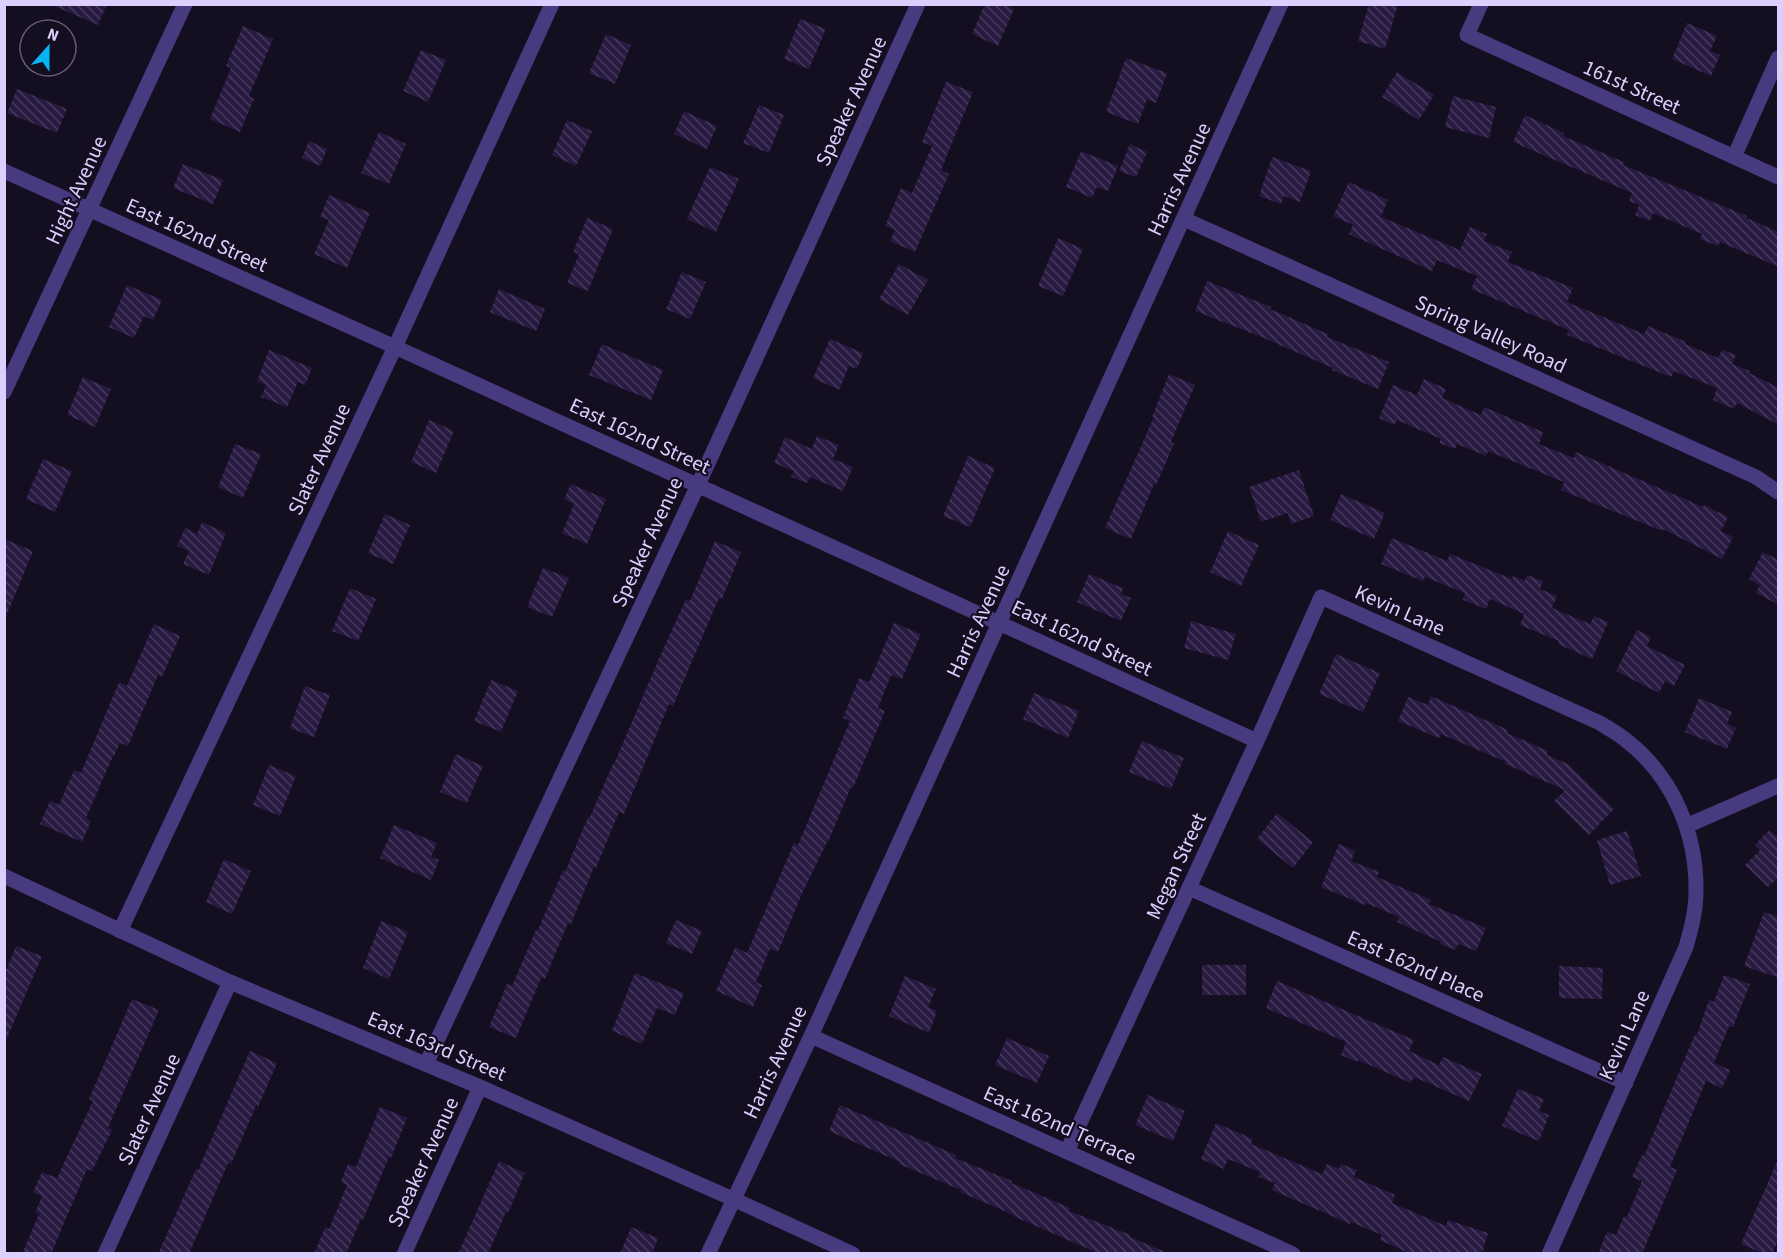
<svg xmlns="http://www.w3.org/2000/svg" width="1783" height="1258" font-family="'Source Sans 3',sans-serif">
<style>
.building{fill:url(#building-back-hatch)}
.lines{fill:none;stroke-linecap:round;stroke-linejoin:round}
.minor{stroke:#483a7f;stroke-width:15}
.tertiary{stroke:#483a7f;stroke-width:15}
.labels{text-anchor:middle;stroke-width:4.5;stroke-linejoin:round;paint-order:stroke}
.street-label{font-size:21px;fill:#dccffe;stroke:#140e21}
</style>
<defs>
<pattern id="building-back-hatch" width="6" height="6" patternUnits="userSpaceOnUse" patternTransform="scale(1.5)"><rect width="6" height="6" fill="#291a41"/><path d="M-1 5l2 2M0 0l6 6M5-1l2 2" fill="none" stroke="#473a5e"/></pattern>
</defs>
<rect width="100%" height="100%" fill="#140e21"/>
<path class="building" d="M50,4H107L98,25Z
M985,4H1003L1014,9L998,46L972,34Z
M1369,4H1398L1385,49L1358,41Z
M800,19L826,29L809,69L784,59Z
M1687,23L1717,36L1710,51L1720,55L1711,76L1672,59Z
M243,26L273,39L249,96L254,99L240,132L210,119L231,68L226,66Z
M606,34L631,45L615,84L589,73Z
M421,50L446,60L428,102L403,91Z
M1126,58L1167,73L1156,103L1147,99L1138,124L1106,112Z
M1397,72L1434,95L1419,120L1382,97Z
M946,82L973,92L941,170L949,174L915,252L890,241L895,230L885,226L901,188L912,193L932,146L922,142Z
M17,89L67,109L57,133L7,113Z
M1453,96L1496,107L1489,138L1445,127Z
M759,105L784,115L769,153L743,143Z
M684,111L717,126L707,149L674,134Z
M1525,115L1564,133L1563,136L1624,162L1623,165L1747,216L1746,218L1779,232V267L1720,242L1718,246L1700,239L1702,234L1653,213L1650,221L1635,215L1639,205L1629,201L1632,193L1513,142Z
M567,120L592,131L576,166L552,155Z
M379,132L406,144L389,184L361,173Z
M309,141L327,149L320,166L302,158Z
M1130,144L1147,152L1136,177L1119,171Z
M1081,151L1118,166L1108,191L1097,187L1092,198L1066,187Z
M1272,157L1311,171L1300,202L1284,196L1281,204L1259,196Z
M183,164L223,180L213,204L173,188Z
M710,167L739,179L716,232L687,219Z
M1349,182L1388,200L1381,217L1460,250L1470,227L1487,234L1484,241L1512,252L1508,262L1573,288L1567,302L1644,334L1648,326L1686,342L1685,344L1718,358L1722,350L1736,355L1732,364L1750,371L1749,373L1779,388V425L1737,403L1734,409L1713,400L1717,388L1674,371L1671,377L1567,335L1569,330L1471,289L1477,276L1437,260L1432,271L1349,234L1353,225L1333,216Z
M329,195L370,213L347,268L314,254L329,220L320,217Z
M587,218L613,229L588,291L567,283L579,254L573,252Z
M1058,238L1083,249L1063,296L1038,286Z
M899,264L928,280L908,315L879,299Z
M682,272L706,282L690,319L666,309Z
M1207,281L1271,307L1270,309L1328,334L1327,337L1389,362L1378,389L1332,370L1333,368L1259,336L1195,311Z
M127,285L162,300L153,320L144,316L134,338L109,327Z
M499,289L545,309L536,331L490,312Z
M830,339L863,353L857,369L849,366L839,390L813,378Z
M602,344L663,370L651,400L589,375Z
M269,350L312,368L305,385L298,382L287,407L261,397L266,385L257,381Z
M1169,374L1195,385L1171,442L1174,444L1156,485L1154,484L1131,539L1105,528L1154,417H1152Z
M83,377L111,389L95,427L67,415Z
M1424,379L1446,389L1442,398L1481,415L1484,407L1543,432L1539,444L1574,458L1576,452L1703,507L1704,505L1728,517L1721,531L1733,537L1722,559L1663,529L1662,531L1561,490L1564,482L1488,451L1486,456L1457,444L1455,449L1439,443L1441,439L1397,420L1394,425L1379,418L1393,385L1417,395Z
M429,420L454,431L436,473L411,462Z
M817,436L839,445L833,459L853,467L843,491L810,477L807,483L791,477L794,471L774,463L785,437L812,449Z
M235,444L261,454L243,498L218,487Z
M968,456L995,468L970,527L943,516Z
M43,459L72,471L55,512L26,499Z
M1299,470L1314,516L1291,524L1288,513L1261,522L1249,487Z
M571,484L606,499L587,544L562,533L574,504L564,499Z
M1341,494L1385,513L1374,539L1330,520Z
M385,514L410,525L393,564L368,553Z
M202,522L226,533L209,575L183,564L189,551L177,546L185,528L197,534Z
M1228,531L1259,545L1241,586L1210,572Z
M1392,538L1447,561L1450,554L1512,579L1513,576L1525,581L1527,575L1543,581L1540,589L1557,596L1552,608L1590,624L1594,616L1608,622L1592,659L1558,644L1559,641L1520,625L1524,614L1490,599L1486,609L1463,600L1465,593L1425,577L1423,581L1381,564Z
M4,539L33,551L5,619H4Z
M715,541L741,552L722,599L719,598L673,706L669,704L624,814L619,812L596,868L594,867L571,924L568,923L545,979L541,978L516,1038L489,1027L507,984L512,986L536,930H538L563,870L565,872L588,817H590L613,764H614L661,654L686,599L690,601Z
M1763,552L1779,560V605L1756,593L1760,585L1749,579Z
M543,568L569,578L552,617L527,607Z
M1089,574L1123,588L1121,594L1131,598L1121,621L1077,602Z
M350,588L376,599L358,641L332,631Z
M1191,621L1236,634L1228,660L1184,648Z
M894,623L921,634L902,679L891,675L878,708L885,711L853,788L851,787L828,842H827L801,896L778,952L770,949L756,982L762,985L753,1007L716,991L735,947L747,953L794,843L798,845L850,721L843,718L859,678L869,682Z
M154,624L180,636L162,677L158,675L128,746L120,743L114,756H113L86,818L91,821L82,842L40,824L50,801L59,805L74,770L81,773L119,682L127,686Z
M1637,630L1651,637L1647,646L1685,665L1674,686L1665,681L1659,693L1616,671Z
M1336,654L1380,673L1363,712L1319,694Z
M491,680L518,691L501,732L474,721Z
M305,686L330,695L314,737L290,728Z
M1034,693L1079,711L1068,738L1023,719Z
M1431,696L1508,730L1507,733L1548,751L1547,755L1568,764L1614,809L1589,835L1554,801L1565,790L1505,764L1506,762L1441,734L1439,738L1398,721L1408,697L1428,705Z
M1699,698L1732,712L1727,724L1736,728L1727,749L1685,732Z
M1142,741L1184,758L1171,789L1129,772Z
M456,754L483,766L467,803L440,792Z
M269,765L296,776L280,816L253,805Z
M1277,813L1313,842L1293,868L1257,839Z
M394,825L437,843L431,857L439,860L431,880L380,858Z
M1769,830L1779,838V877L1768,887L1745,865L1760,850L1755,845Z
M1627,831L1641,876L1610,885L1597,840Z
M1339,844L1355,851L1351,861L1379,872L1377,877L1431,900L1429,904L1486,928L1476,951L1458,944L1455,950L1440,944L1441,942L1397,922L1399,917L1366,903L1365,905L1321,887Z
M224,859L251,871L232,914L206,902Z
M1764,912L1779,917V978L1744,966Z
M676,920L702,931L692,954L666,943Z
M381,921L408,932L389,979L363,968Z
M16,946L42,956L5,1043L4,975Z
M1202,965H1246V995H1202Z
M1559,966L1603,968L1602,999L1559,998Z
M635,973L684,993L675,1015L657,1008L642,1044L612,1031Z
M1724,975L1750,984L1733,1027L1729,1026L1714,1063L1730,1070L1722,1088L1706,1081L1670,1167L1677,1170L1642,1254H1598L1607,1232L1616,1235L1624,1216L1627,1217L1642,1181L1632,1177L1642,1155L1644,1156L1695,1034L1697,1035L1709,1000L1714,1002Z
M905,976L936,989L928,1007L937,1011L929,1033L889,1016Z
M1277,981L1414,1040L1409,1051L1439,1065L1443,1057L1482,1074L1469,1101L1414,1077L1411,1083L1358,1060L1357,1062L1341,1055L1346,1042L1266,1008Z
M132,999L159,1010L108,1128L112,1130L92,1171L87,1169L51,1254H22L39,1214L35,1213L42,1196L33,1192L42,1172L57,1178L93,1101L89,1099Z
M1007,1038L1049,1056L1037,1083L995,1065Z
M250,1051L277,1063L258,1107L256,1106L231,1164L228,1163L189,1254H158L196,1169L198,1170Z
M1518,1089L1544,1099L1539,1111L1549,1115L1539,1141L1502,1126Z
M1148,1095L1185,1111L1173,1141L1135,1125Z
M840,1105L956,1155L955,1158L1012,1181L1011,1183L1070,1208L1069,1211L1131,1235L1130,1237L1170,1254H1100L1013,1216L1014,1215L960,1192L961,1190L899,1164L900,1162L829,1131Z
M380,1107L407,1118L391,1158L389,1157L363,1220L361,1219L346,1254H314L325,1227L329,1229L347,1185L341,1182L348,1164L356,1167Z
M1216,1123L1253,1139L1251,1144L1322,1174L1327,1164L1339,1169L1341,1164L1357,1170L1354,1177L1395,1195L1392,1203L1446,1226L1448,1220L1488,1233L1482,1254H1411L1380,1240L1382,1235L1351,1222L1350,1224L1272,1190L1275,1183L1258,1177L1260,1172L1228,1159L1224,1169L1201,1159Z
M1779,1157V1239L1772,1254H1764L1741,1244Z
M499,1161L525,1173L508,1213L506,1212L488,1254H458Z
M631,1227L658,1238L652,1254H620Z"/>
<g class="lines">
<path class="minor" d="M1481,4L1467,35L1778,177
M1734,157L1778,58
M4,171L395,347L1257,741
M1184,219L1756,477L1778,492
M4,392L185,4
M1686,826L1778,786
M1189,888L1626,1083
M120,931L395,347L552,4
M811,1036L1293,1254
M426,1064L698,485L918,4
M1067,1151L1257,741L1321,597L1600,723C1609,729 1619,734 1627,741C1673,777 1697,834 1696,892C1696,911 1691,929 1686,947L1549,1254
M105,1254L230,982
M404,1254L480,1087
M708,1254L811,1036L1281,4"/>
<path class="tertiary" d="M4,876L230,982L480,1087L733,1199L853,1254"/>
</g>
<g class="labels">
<g class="street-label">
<text transform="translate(1632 87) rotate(24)" y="7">161st Street</text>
<text transform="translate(851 101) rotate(-65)" y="7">Speaker Avenue</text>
<text transform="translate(1179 179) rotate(-65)" y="7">Harris Avenue</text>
<text transform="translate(76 190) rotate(-65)" y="7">Hight Avenue</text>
<text transform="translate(197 235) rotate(24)" y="7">East 162nd Street</text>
<text transform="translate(1491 334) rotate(24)" y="7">Spring Valley Road</text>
<text transform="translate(640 436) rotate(25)" y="7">East 162nd Street</text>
<text transform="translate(319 459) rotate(-65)" y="7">Slater Avenue</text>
<text transform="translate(647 542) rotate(-65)" y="7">Speaker Avenue</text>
<text transform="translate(1400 610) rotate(24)" y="7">Kevin Lane</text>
<text transform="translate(978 621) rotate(-65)" y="7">Harris Avenue</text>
<text transform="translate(1082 638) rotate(25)" y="7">East 162nd Street</text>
<text transform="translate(1176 866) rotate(-65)" y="7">Megan Street</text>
<text transform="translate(1416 966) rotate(24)" y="7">East 162nd Place</text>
<text transform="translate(1624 1035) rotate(-66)" y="7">Kevin Lane</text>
<text transform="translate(437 1046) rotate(23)" y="7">East 163rd Street</text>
<text transform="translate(775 1062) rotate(-65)" y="7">Harris Avenue</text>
<text transform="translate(149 1109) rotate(-65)" y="7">Slater Avenue</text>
<text transform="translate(1060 1125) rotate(24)" y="7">East 162nd Terrace</text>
<text transform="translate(423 1162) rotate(-65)" y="7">Speaker Avenue</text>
</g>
</g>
<rect width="1783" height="1258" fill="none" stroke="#dccffe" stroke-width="12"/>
<g transform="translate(48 48) rotate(21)"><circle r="28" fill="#140e21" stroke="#645b79" stroke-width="1.5"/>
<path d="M0-4.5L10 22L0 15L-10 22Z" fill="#06b4f2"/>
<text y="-9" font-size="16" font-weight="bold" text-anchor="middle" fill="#dccffe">N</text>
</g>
</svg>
